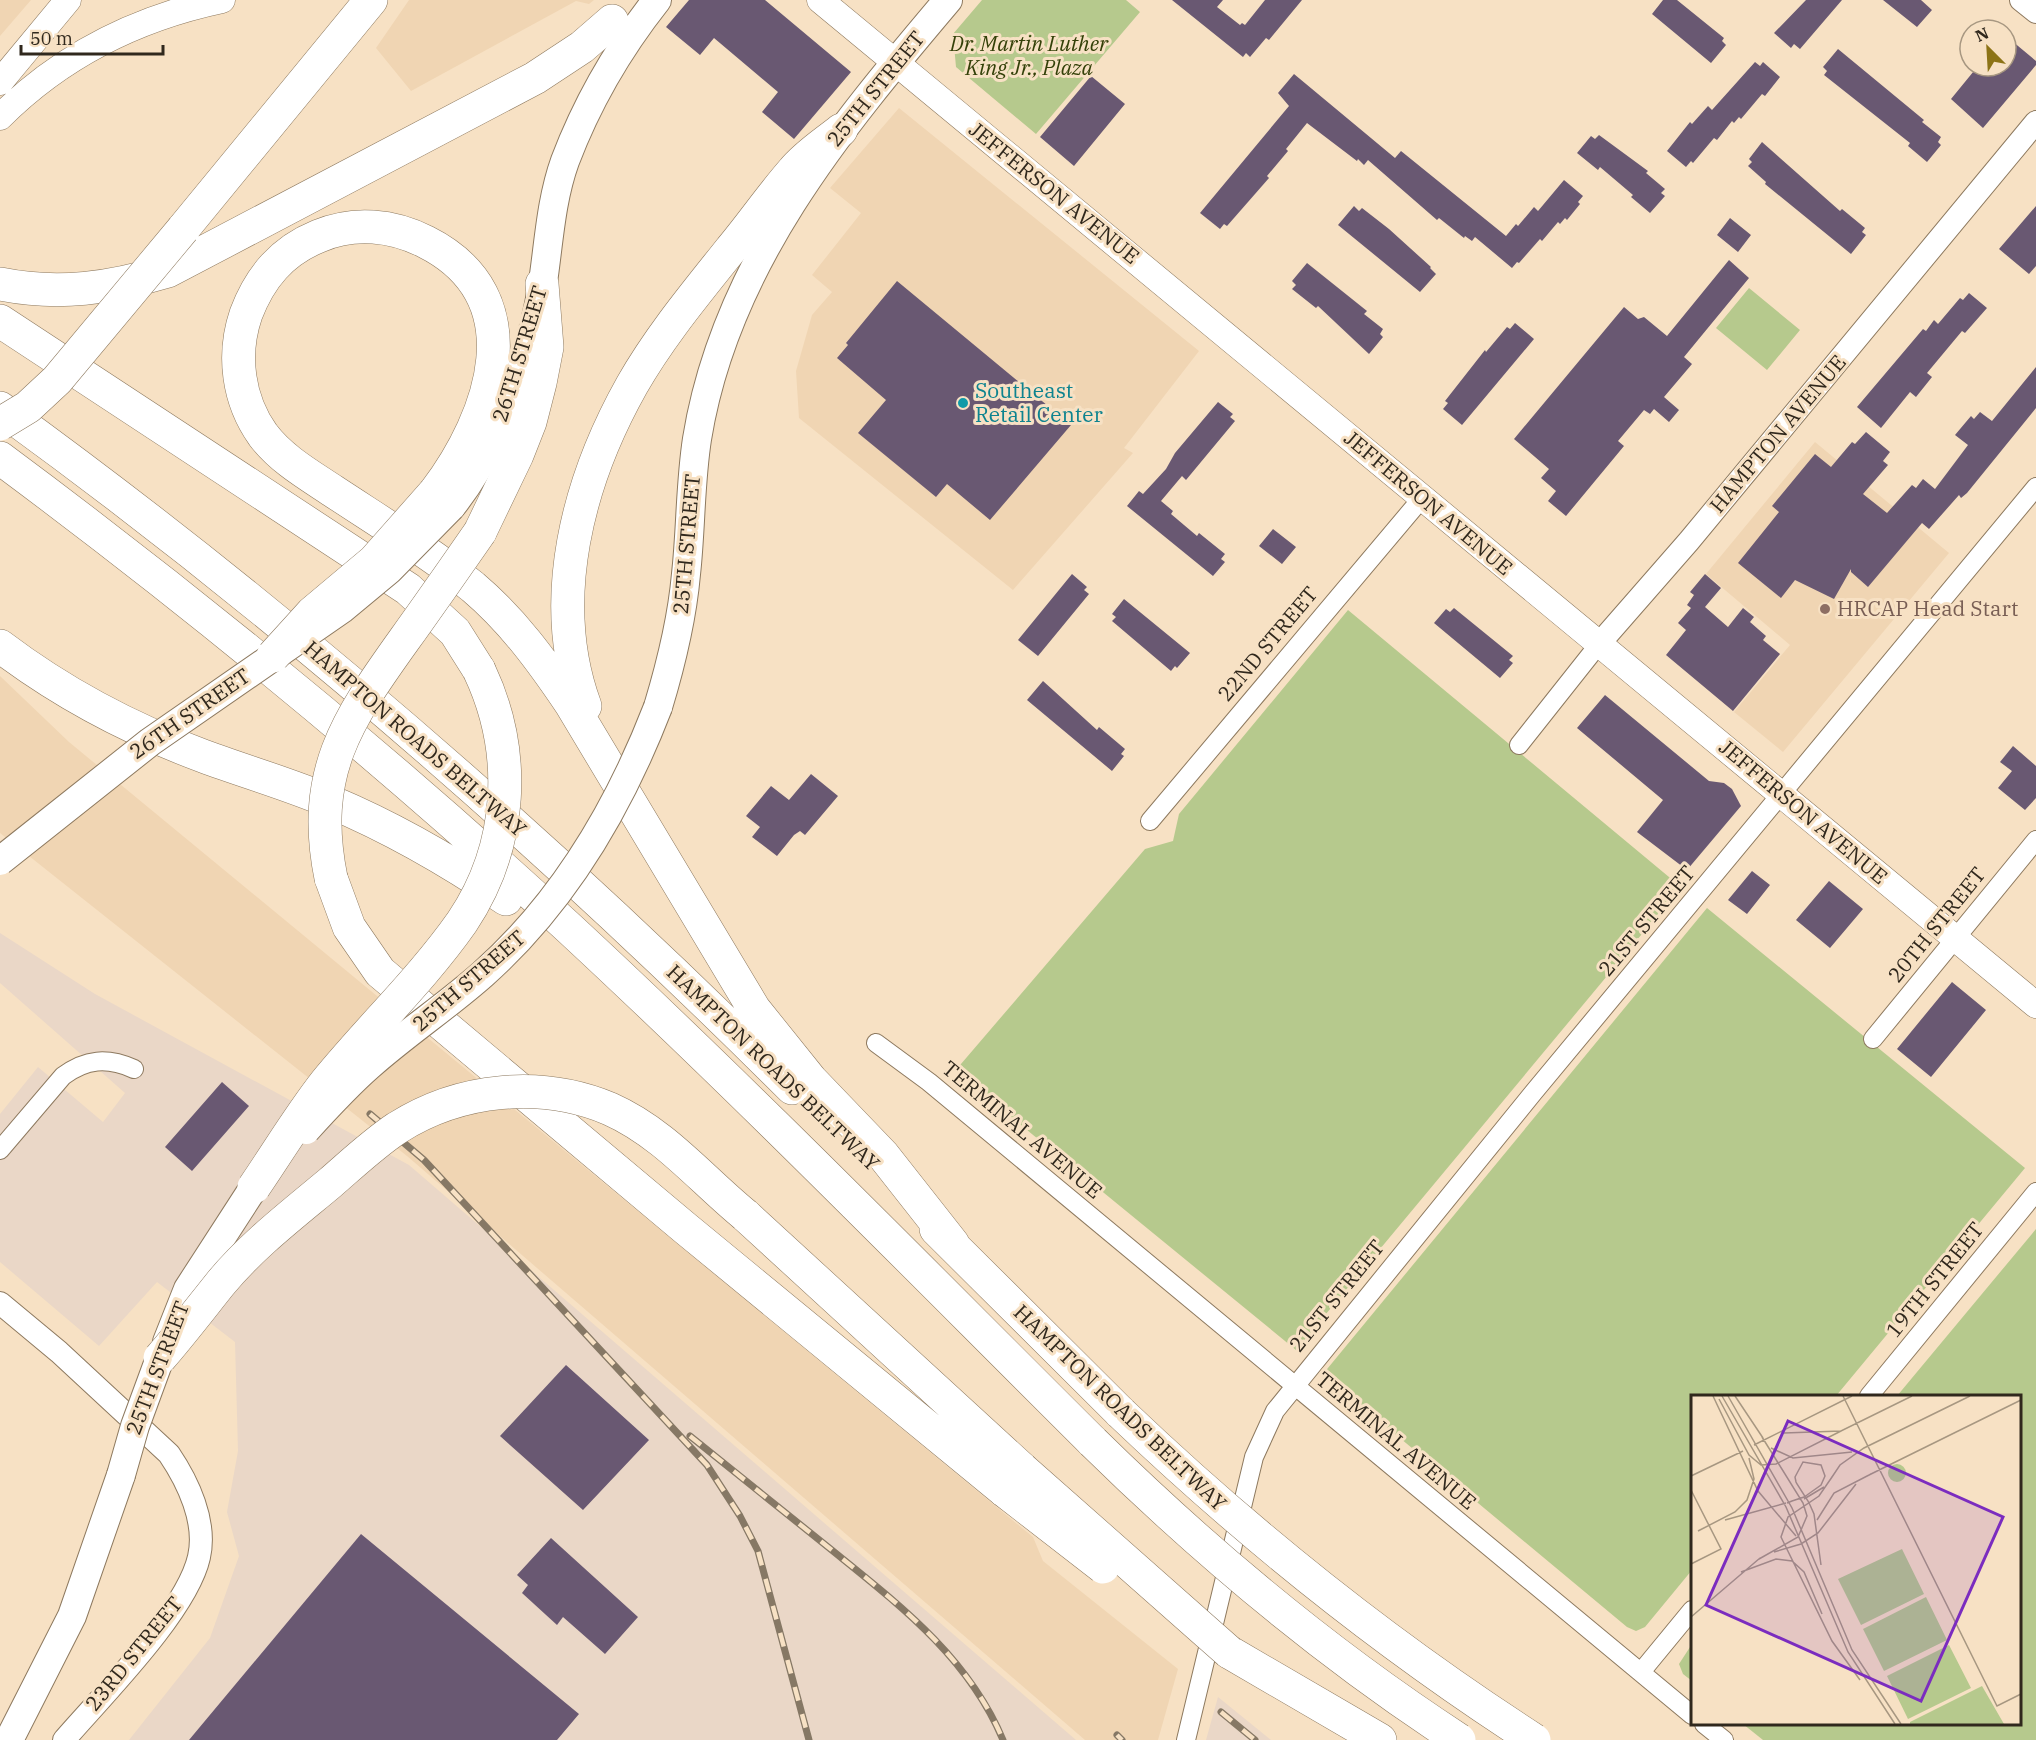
<svg xmlns="http://www.w3.org/2000/svg" width="2036" height="1740" font-family="'IBM Plex Serif',serif">
<style>
.built{fill:#f0d5b3}
.industrial{fill:#ead7c7}
.green{fill:#b6c98d}
.building{fill:#695872}
.lines{fill:none;stroke-linecap:round;stroke-linejoin:round}
.minor-casing{stroke:#8d795f;stroke-width:20}
.tertiary-casing{stroke:#8d795f;stroke-width:24}
.secondary-casing{stroke:#8d795f;stroke-width:27}
.primary-casing{stroke:#8d795f;stroke-width:30}
.motorway-casing{stroke:#8d795f;stroke-width:34}
.minor{stroke:#fff;stroke-width:18}
.tertiary{stroke:#fff;stroke-width:22}
.secondary{stroke:#fff;stroke-width:26}
.primary{stroke:#fff;stroke-width:28}
.motorway{stroke:#fff;stroke-width:33}
.rail-casing{stroke:#867865;stroke-width:7}
.rail{stroke:#f7e1c4;stroke-width:4.5;stroke-dasharray:14;stroke-linecap:butt}
.primary-bridge-casing{stroke:#8d795f;stroke-width:30;stroke-linecap:butt}
.motorway-bridge-casing{stroke:#8d795f;stroke-width:34;stroke-linecap:butt}
.primary-bridge{stroke:#fff;stroke-width:28}
.motorway-bridge{stroke:#fff;stroke-width:33}
.culture-dot{fill:#0f9aa8;stroke:#f7e1c4;stroke-width:2}
.education-dot{fill:#8d6e63;stroke:#f7e1c4;stroke-width:2}
.labels{text-anchor:middle;stroke-width:6;stroke-linejoin:round;paint-order:stroke}
.park-label{font-size:21px;font-style:italic;fill:#334008;stroke:#f7e1c4}
.street-label{font-size:21px;fill:#30281d;stroke:#f7e1c4}
.culture-label{font-size:21px;fill:#0d838f;stroke:#f7e1c4;text-anchor:start}
.education-label{font-size:21px;fill:#785e54;stroke:#f7e1c4;text-anchor:start}
.inset-road{fill:none;stroke:#a79781;stroke-width:1.5}
.view{fill:#7b2cbf;fill-opacity:0.15;stroke:#7b2cbf;stroke-width:3}
.inset-edge{fill:none;stroke:#30281d;stroke-width:3}
</style>
<rect width="100%" height="100%" fill="#f7e1c4"/>
<path class="built" d="M0,0H31L0,36Z
M409,0H594L589,4L576,1L411,91L376,48Z
M899,108L1199,351L1124,448L1133,453L1013,590L799,418L796,371L812,315L832,292L812,275L861,213L830,188Z
M1815,442L1949,553L1783,752L1734,712L1790,645L1706,574Z
M0,676L69,742L1033,1537L1043,1561L1178,1669L1158,1740H1085L407,1156L0,833Z"/>
<path class="industrial" d="M0,933L95,994L409,1165L1076,1740H129L210,1638L239,1556L227,1512L238,1451L235,1342L157,1282L99,1346L0,1262V1114L38,1067L103,1122L125,1093L0,983Z
M1218,1697L1271,1740H1206Z"/>
<path class="green" d="M982,0H1126L1140,12L1036,134L956,67L953,34Z
M1749,288L1800,330L1767,370L1716,328Z
M1348,610L1681,887L1296,1350L955,1071L1145,849L1173,841L1179,814Z
M1707,908L2025,1168L1836,1396H1692V1570L1645,1627L1636,1631L1627,1627L1323,1374Z
M2036,1229V1740H1763L1743,1724H2020V1396H1897Z
M1692,1644V1681L1683,1674L1679,1664Z"/>
<path class="building" d="M689,0H765L851,72L794,139L762,112L778,92L714,38L700,55L666,27Z
M1172,0H1223L1217,7L1240,25L1242,23L1245,25L1265,0H1302L1269,40L1266,38L1250,57L1246,53L1243,57Z
M1663,0H1677L1724,38L1722,41L1726,45L1711,63L1652,14Z
M1806,0H1842L1800,49L1794,44L1791,48L1774,33Z
M1883,0H1921L1932,10L1917,27Z
M2006,36L2036,61V65L1983,128L1951,99L1978,66H2006Z
M1838,49L1924,120L1922,122L1941,137L1938,142L1941,145L1927,162L1908,146L1910,143L1824,75L1827,71L1823,67Z
M1755,62L1760,66L1763,62L1780,77L1765,96L1762,94L1741,119L1739,117L1734,123L1732,121L1717,140L1714,138L1693,163L1691,161L1686,167L1667,151L1690,122L1692,124L1708,106L1712,110Z
M1294,74L1395,158L1401,151L1506,236L1516,224L1518,226L1534,207L1538,211L1564,180L1583,196L1578,202L1580,204L1567,220L1565,218L1560,224L1558,222L1542,241L1540,239L1519,263L1517,262L1512,268L1475,237L1472,241L1465,236L1464,238L1439,218L1437,220L1368,160L1364,165L1358,159L1357,161L1307,123L1286,149L1288,151L1267,176L1269,178L1227,226L1224,224L1220,229L1200,213L1289,106L1278,93Z
M1091,76L1125,104L1074,166L1040,137Z
M1599,135L1648,171L1646,173L1665,189L1661,193L1665,196L1650,213L1631,197L1633,195L1600,167L1598,170L1577,153L1591,136L1595,139Z
M1762,142L1840,211L1842,209L1865,228L1862,232L1866,235L1851,254L1765,184L1766,182L1748,166L1752,162L1749,159Z
M1354,206L1359,211L1362,208L1389,229L1431,267L1430,268L1436,274L1420,292L1338,225Z
M2036,206V266L2029,274L1999,249Z
M1730,218L1751,235L1738,252L1717,235Z
M1729,260L1749,278L1684,357L1692,364L1664,397L1679,410L1669,422L1654,409L1650,414L1644,410L1618,441L1624,446L1566,516L1548,501L1556,491L1541,478L1549,469L1514,439L1624,307L1638,319L1644,317L1667,336Z
M1307,263L1367,311L1364,314L1383,329L1380,334L1383,337L1369,354L1318,306L1316,308L1292,289L1296,285L1292,281Z
M897,281L1071,425L990,520L947,484L936,497L858,433L886,400L837,358L848,345L846,343Z
M1969,293L1987,308L1965,333L1962,331L1927,373L1932,377L1916,397L1910,392L1881,428L1857,407L1923,329L1926,331L1934,320L1938,324L1960,298L1963,300Z
M1515,323L1534,339L1462,425L1443,409L1448,403L1445,401L1485,350L1486,352L1507,327L1510,329Z
M2036,367V408L1967,493L1961,498L1959,495L1929,529L1922,523L1868,587L1851,572V569L1834,599L1795,580L1781,598L1738,563L1779,512L1772,506L1815,454L1831,467L1852,442L1855,444L1866,432L1890,452L1883,461L1888,465L1863,494L1887,513L1912,485L1916,488L1923,479L1935,489L1968,445L1955,435L1971,416L1974,419L1980,412L1992,421Z
M1218,402L1233,414L1230,417L1235,421L1186,480L1182,476L1161,501L1173,511L1171,514L1197,536L1199,533L1225,554L1221,559L1225,562L1213,576L1127,506L1139,491L1143,494L1166,469L1175,453Z
M1273,529L1296,547L1282,564L1259,546Z
M1072,574L1087,587L1084,590L1089,594L1038,656L1018,640Z
M1705,574L1721,588L1705,607L1728,627L1743,608L1754,617L1750,622L1766,636L1763,640L1780,654L1733,711L1666,655L1686,630L1678,623L1691,608L1687,605L1694,595L1690,592Z
M1124,599L1190,653L1177,668L1175,666L1171,671L1112,621L1116,617L1112,614Z
M1454,608L1513,656L1509,660L1513,663L1500,678L1434,623L1446,609L1450,612Z
M1043,681L1097,730L1099,727L1125,749L1121,754L1124,756L1112,771L1027,700Z
M1605,695L1709,781L1724,783L1732,789L1741,806L1687,870L1637,832L1663,800L1577,728Z
M2013,746L2036,766V798L2025,810L1998,788L2012,771L2000,762Z
M811,774L838,796L805,835L800,831L794,835L777,856L752,837L760,827L746,816L771,786L789,800Z
M1752,871L1770,885L1747,914L1728,900Z
M1829,881L1863,909L1830,948L1796,920Z
M1952,982L1986,1010L1931,1077L1897,1049Z
M222,1082L249,1106L192,1171L165,1147Z
M566,1365L649,1440L583,1510L500,1436Z
M361,1534L579,1714L557,1740H189Z
M551,1538L638,1617L605,1654L563,1617L557,1625L522,1593L528,1585L517,1575Z"/>
<g class="lines">
<g class="minor-casing">
<path id="minor" d="M1519,745L1599,644
M1150,821L1422,498
M1873,1039L2036,840
M876,1043L929,1082L1692,1715
M0,1150L63,1076C86,1059 107,1057 134,1069
M1869,1396L2036,1192
M1641,1672L1692,1610
M1704,1724L1724,1740
M1186,1740L1254,1457L1275,1411L1533,1093L2036,487"/>
</g>
<g class="tertiary-casing">
<path id="tertiary" d="M2021,0L2036,12
M1599,644L1689,541L2036,122
M0,1303L59,1352L169,1454C188,1482 207,1522 199,1557C187,1611 102,1696 64,1740"/>
</g>
<g class="secondary-casing">
<path id="secondary" d="M820,0L2036,1005
M0,82L68,0
M0,117C62,55 137,18 222,0"/>
</g>
<g class="primary-casing">
<path id="primary" d="M451,507C499,447 531,357 543,282C549,241 551,200 565,161C587,103 619,48 657,0
M658,707C671,664 682,620 686,574C691,529 690,484 697,439C725,265 838,130 948,0
M167,1342L188,1289L254,1187
M9,1740L72,1616L121,1475"/>
</g>
<g class="motorway-casing">
<path id="motorway" d="M183,229L371,0
M0,284C59,296 111,288 168,271L535,78L582,47L612,21
M0,321L408,589L455,632L479,670
M0,408C283,613 545,842 792,1088
M0,458C198,605 389,762 570,929C749,1095 920,1270 1093,1442
M435,492C492,417 535,297 426,242C393,225 354,221 319,236C282,251 260,277 246,314C232,355 238,400 263,435C281,459 309,475 333,491C380,522 429,552 473,587C513,621 542,661 571,704L754,1009L811,1080L883,1155L953,1244
M480,532L517,455L530,422L540,383L547,347L542,284
M0,646C62,693 130,729 203,756C246,772 289,784 331,802C393,828 450,861 506,899
M585,706C546,600 578,481 632,385C660,336 696,293 731,249C752,224 771,196 793,171C806,155 825,143 841,130
M331,878L349,927L380,972L685,1228L1005,1491
M745,1215L1022,1469
M936,1229L1121,1413
M1229,1652L1380,1740"/>
</g>
<use href="#minor" class="minor"/>
<use href="#tertiary" class="tertiary"/>
<use href="#secondary" class="secondary"/>
<use href="#primary" class="primary"/>
<use href="#motorway" class="motorway"/>
<g class="rail-casing">
<path id="rail" d="M370,1114L424,1160L707,1465L740,1516L758,1551L809,1740
M690,1436C736,1473 782,1510 828,1547C897,1603 968,1656 1003,1740
M1221,1712L1255,1740
M1117,1735L1122,1740"/>
</g>
<use href="#rail" class="rail"/>
<g class="primary-bridge-casing">
<path id="primary-bridge" d="M0,861L150,742L342,609L389,570L451,507
M306,1130C326,1108 347,1085 370,1065C406,1033 447,1006 483,974C565,901 619,808 658,707
M121,1475L135,1426L160,1358"/>
</g>
<g class="motorway-bridge-casing">
<path id="motorway-bridge" d="M0,424L28,407L57,380L183,229
M273,656L312,613L374,561L435,492
M331,878C310,774 346,721 404,640C430,604 455,568 480,532
M254,1187C278,1152 300,1115 326,1082C370,1028 422,979 462,922C513,846 518,752 479,670
M160,1358C181,1334 200,1309 220,1284C251,1246 293,1214 330,1183C352,1164 373,1144 397,1128C460,1088 541,1080 610,1109C664,1133 701,1179 745,1215
M1121,1413C1249,1535 1385,1644 1534,1740
M1093,1442C1205,1552 1327,1654 1459,1740
M1022,1469L1229,1652
M1005,1491L1103,1567"/>
</g>
<use href="#primary-bridge" class="primary-bridge"/>
<use href="#motorway-bridge" class="motorway-bridge"/>
</g>
<circle class="culture-dot" cx="963" cy="403" r="6"/>
<circle class="education-dot" cx="1825" cy="609" r="6"/>
<g class="labels">
<g class="park-label">
<text x="1029" y="51">Dr. Martin Luther<tspan x="1029" dy="24">King Jr., Plaza</tspan></text>
</g>
<g class="street-label">
<text transform="translate(876 89) rotate(-51)" y="7">25TH STREET</text>
<text transform="translate(1054 193) rotate(39)" y="7">JEFFERSON AVENUE</text>
<text transform="translate(520 354) rotate(-73)" y="7">26TH STREET</text>
<text transform="translate(1778 434) rotate(-50)" y="7">HAMPTON AVENUE</text>
<text transform="translate(1428 503) rotate(40)" y="7">JEFFERSON AVENUE</text>
<text transform="translate(687 544) rotate(-85)" y="7">25TH STREET</text>
<text transform="translate(1268 644) rotate(-50)" y="7">22ND STREET</text>
<text transform="translate(190 714) rotate(-35)" y="7">26TH STREET</text>
<text transform="translate(415 739) rotate(41)" y="7">HAMPTON ROADS BELTWAY</text>
<text transform="translate(1803 812) rotate(40)" y="7">JEFFERSON AVENUE</text>
<text transform="translate(1647 921) rotate(-50)" y="7">21ST STREET</text>
<text transform="translate(1937 925) rotate(-51)" y="7">20TH STREET</text>
<text transform="translate(469 981) rotate(-41)" y="7">25TH STREET</text>
<text transform="translate(773 1068) rotate(44)" y="7">HAMPTON ROADS BELTWAY</text>
<text transform="translate(1022 1130) rotate(40)" y="7">TERMINAL AVENUE</text>
<text transform="translate(1935 1280) rotate(-51)" y="7">19TH STREET</text>
<text transform="translate(1337 1296) rotate(-51)" y="7">21ST STREET</text>
<text transform="translate(158 1368) rotate(-69)" y="7">25TH STREET</text>
<text transform="translate(1120 1408) rotate(44)" y="7">HAMPTON ROADS BELTWAY</text>
<text transform="translate(1396 1441) rotate(40)" y="7">TERMINAL AVENUE</text>
<text transform="translate(134 1654) rotate(-51)" y="7">23RD STREET</text>
</g>
<g class="culture-label">
<text x="975" y="398">Southeast<tspan x="975" dy="24">Retail Center</tspan></text>
</g>
<g class="education-label">
<text x="1837" y="616">HRCAP Head Start</text>
</g>
</g>
<g transform="translate(1691 1395)">
<rect width="330" height="330" fill="#f7e1c4"/>
<path d="M197 78a9 9 0 1 1 18 0a9 9 0 1 1-18 0ZM211,154L233,199L170,230L147,184ZM235,202L256,245L193,276L172,234ZM258,250L280,293L217,324L196,281ZM291,291L313,329H219V327Z" fill="#b6c98d"/>
<path class="inset-road" d="M22,1L67,96L105,141M31,1L95,112L157,257L204,329M37,1L101,113L161,255L210,329M44,1L72,43M152,1L306,311L330,299M28,4L58,60L70,70L85,69L150,36M93,38L150,36L221,1M63,50L161,1M80,53L102,63L161,57M178,80L330,5M0,81L52,56M141,82L128,101L97,122L90,142L141,246L169,285M139,85L149,70L173,53L279,1M0,95L30,154L0,169M113,104L133,92M96,108L101,106L113,102L116,100L130,90L134,81L130,70L112,67L104,82L105,87L106,89L117,106L119,110L123,119L130,170M34,125L95,108M126,125L143,98L180,79M7,136L44,117L56,105L63,84L58,63M83,157L110,149L127,138L165,89M68,164L107,142L116,121L112,108L71,42M50,177L85,164L101,166L113,177L131,219M0,222L69,163"/>
<path class="view" d="M97,26L312,122L230,306L15,210Z"/>
<rect width="330" height="330" class="inset-edge"/>
</g>
<g transform="translate(1988 48) rotate(336)"><circle r="28" fill="#f7e1c4" stroke="#a79781" stroke-width="1.5"/>
<path d="M0-4.5L10 22L0 15L-10 22Z" fill="#8c7316"/>
<text y="-9" font-size="16" font-weight="bold" text-anchor="middle" fill="#30281d">N</text>
</g>
<path d="M21 45v9h142v-9" fill="none" stroke="#30281d" stroke-width="3"/>
<text x="30" y="45" font-size="18" fill="#30281d" stroke="#f7e1c4" stroke-width="4.5" paint-order="stroke">50 m</text>
</svg>
